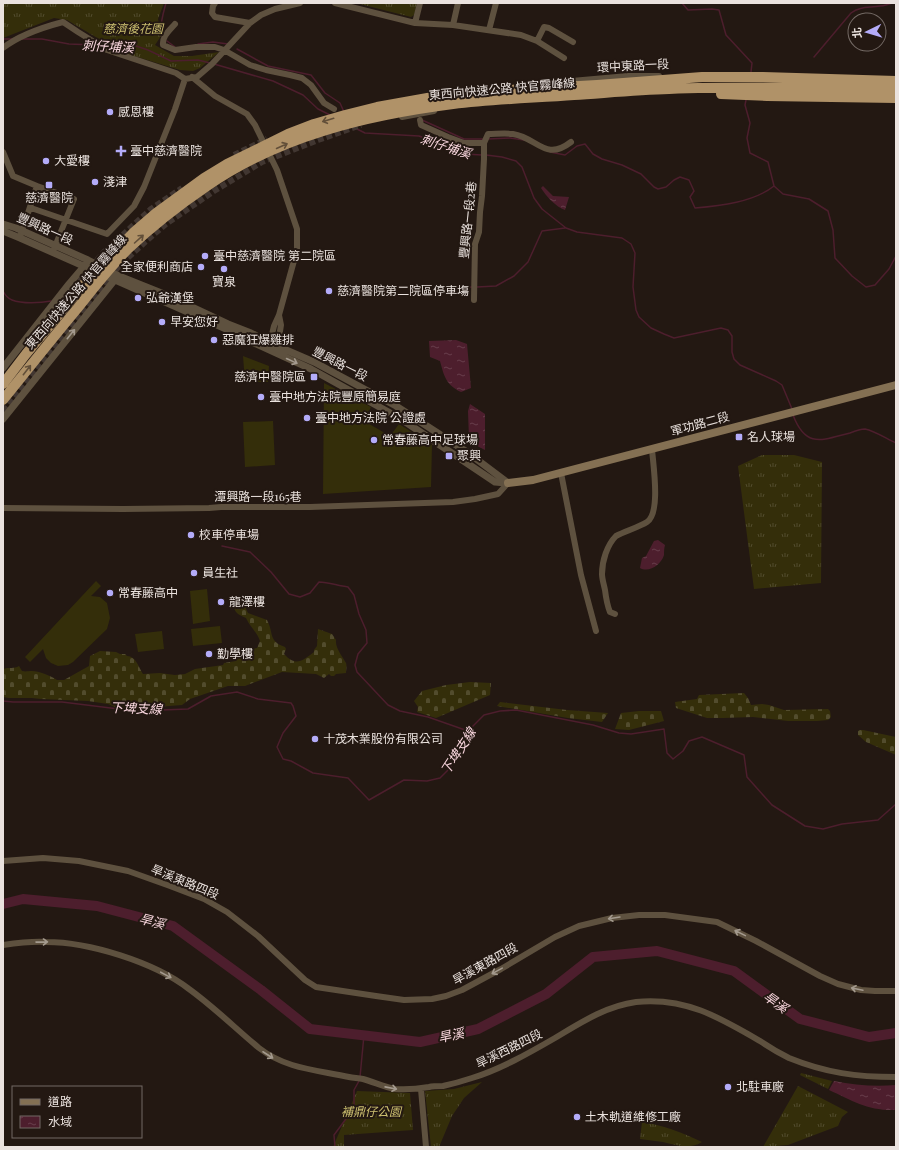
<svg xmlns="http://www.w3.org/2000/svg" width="899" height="1150" font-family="'Playfair Display','Noto Sans TC',serif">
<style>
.grass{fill:url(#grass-tufts)}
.cemetery{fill:url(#cemetery-stones)}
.garden{fill:#342e0a}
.water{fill:url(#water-ripples)}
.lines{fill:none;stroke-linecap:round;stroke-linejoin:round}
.stream{stroke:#4d1e2d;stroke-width:1.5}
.river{stroke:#4d1e2d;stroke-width:10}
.minor-tunnel{stroke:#413631;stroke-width:6;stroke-dasharray:6 3;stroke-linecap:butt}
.minor{stroke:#5e513f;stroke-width:6}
.tertiary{stroke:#5e513f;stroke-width:7}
.secondary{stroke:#847053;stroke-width:8}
.trunk-bridge{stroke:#b09268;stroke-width:10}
.oneway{stroke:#624f39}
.oneway2{stroke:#a49a8e}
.poi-dot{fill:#b4acf9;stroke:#231812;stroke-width:1.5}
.labels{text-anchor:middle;stroke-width:4;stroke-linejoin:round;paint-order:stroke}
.park-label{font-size:12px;font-style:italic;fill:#cdc070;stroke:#231812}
.street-label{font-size:12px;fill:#eae2de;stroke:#231812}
.poi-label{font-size:12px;fill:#eae2de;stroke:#231812;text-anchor:start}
.water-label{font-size:13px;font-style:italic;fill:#fbd8e0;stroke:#231812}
</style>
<defs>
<pattern id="grass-tufts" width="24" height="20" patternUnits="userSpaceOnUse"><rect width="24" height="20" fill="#342e0a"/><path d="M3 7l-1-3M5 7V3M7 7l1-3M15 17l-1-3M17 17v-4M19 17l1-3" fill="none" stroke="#524c2d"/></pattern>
<pattern id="cemetery-stones" width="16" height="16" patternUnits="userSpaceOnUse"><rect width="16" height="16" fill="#342e0a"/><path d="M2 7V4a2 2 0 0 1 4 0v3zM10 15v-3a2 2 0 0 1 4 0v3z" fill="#524c2d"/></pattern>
<pattern id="water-ripples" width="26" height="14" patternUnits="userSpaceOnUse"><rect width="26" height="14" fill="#4d1e2d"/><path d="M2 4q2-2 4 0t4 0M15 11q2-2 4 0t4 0" fill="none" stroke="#673e4b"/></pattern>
</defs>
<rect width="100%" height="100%" fill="#231812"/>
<path class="grass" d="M3,3H164L158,19L161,36L155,45L174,56H192L219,52L200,68L193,71L180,70L121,52L67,20L54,18L3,38Z
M356,3H417L414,15L411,17Z
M762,455H794L822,462L821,583L754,589L738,466Z
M801,1073L832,1081L828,1089L800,1075Z
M482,1082L464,1098L452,1116L439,1147H431L425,1091L454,1089Z
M798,1086L848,1112L842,1117L838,1126L788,1145L763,1147Z
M357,1091L410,1093L413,1130L344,1135V1147H333Z
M642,1122C663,1125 683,1133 702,1142C690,1150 676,1145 663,1142C655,1141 648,1140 640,1139Z"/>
<path class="cemetery" d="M237,601H239L241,603L247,604L246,609L248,613L267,620C274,633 268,641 285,647L286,649L284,654C296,667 302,661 314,652V650L317,646L318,629L332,634L336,640C335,648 342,656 346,663C347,666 346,670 346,673L336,674L334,676H331L329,674L324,678L316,674L282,672L245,686H228L190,699L182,705L131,709L115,707L108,704L88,701L41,699L32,698H9L3,697V669C9,667 14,669 19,666L22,671C26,672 28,671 32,671C38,671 52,676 57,680H64L89,666L90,656L100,651L116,652L120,654H125L127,656C136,656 139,668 143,674L160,673L175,675L185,674L195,669L223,665L224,663L236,661C239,650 247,650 257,648L260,641C257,632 250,627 246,618C238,614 235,614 233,604Z
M470,682L491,683L490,695L436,718L417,712L418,707L414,701L422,691L446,685Z
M744,693L748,698L751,705L762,704L769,705L784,710L828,709L830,711L831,717L828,720L817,721H788L753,717L723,718H707L676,708L675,702L697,699L699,695Z
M500,702L567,710L608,713L602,722L568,718L497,706Z
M639,711H661L664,721L629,730L615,729L621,713Z
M860,730H863L896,737V755L866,742L858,735V731Z"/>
<path class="garden" d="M243,356L269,366L268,382H245Z
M324,383L371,407L364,421L390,436L399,424L432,445L431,487L323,494Z
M273,421L275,465L245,467L243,422Z
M96,581L101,586L91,596L100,597L107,603L110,618L107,629L73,662L68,665L58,666L51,663L46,658L43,649L30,662L25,657Z
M207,589L210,621L193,624L190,591Z
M220,626L222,643L193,646L191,629Z
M162,631L164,649L138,652L135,634Z"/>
<path class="water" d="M543,186L553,196L569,197L565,210C556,207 546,196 541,188Z
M456,340L467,344L471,388L461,392C446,385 444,376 440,361L430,357L429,341Z
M470,404L485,414V450L479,447L469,439L468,411Z
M658,540L665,545C664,548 664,552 664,555C661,565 649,573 640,568L642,558L646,556L654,541Z
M834,1081C854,1085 875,1087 896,1085V1110C868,1111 853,1101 829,1090Z"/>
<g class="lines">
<path class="stream" d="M682,3L688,10L712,9L719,10L726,35L752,63L751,72
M162,36C158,29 164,11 166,3
M3,39H12
M22,39H42L69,44L94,45
M167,41L175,47
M198,44L213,42L228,44
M104,45H133L148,50L171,61L198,60L210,63
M237,49L268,66L311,75L325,93L340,103L344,112
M814,57L851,13C860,6 869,8 880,6C884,6 888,4 893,3
M214,64L273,81L303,95L318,109L330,115
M746,100L745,105L750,123L747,138L750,153L768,162L774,186L783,194L809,199L828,211L833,230L835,258L852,276L866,287L875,285L889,269L896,256
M422,120L464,139H484
M353,127L365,133L419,136L465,154L482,155
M488,139L510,138L524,140
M550,152L565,155L577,146L585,144L593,154L602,159L622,165L641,174L654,187L658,189L666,187L674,180L680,177L689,180L694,191L690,197L695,208C720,206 754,202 774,186
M486,155L502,157L516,161L522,167L534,198L542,209L566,228L577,232L622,238L631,244L635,253L633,287L636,310L639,317L651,328L664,334L674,338L721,328L728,330L732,336V352L734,359L740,365L776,381L782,385L792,409
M477,287L496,286L514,276L528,262L542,231L565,228
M3,291C5,295 7,298 12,300C22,304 41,303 51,301
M396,296L448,287H473
M793,415C806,449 822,440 850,433C855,431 861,429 865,429C875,431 887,439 896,443
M222,546L250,552L271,572L289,594L300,597L310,593L319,582C329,582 338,586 348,587L354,595L359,614L366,630L367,643L358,654L355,665L357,672L388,705L400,711L428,717L468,731
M3,701L13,702H62L135,711L188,709L211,696L237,692L258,699L291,703L293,706L296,716L283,733L277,747L283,759L291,761L313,773L348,778L369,800L404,780L427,781L440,778L451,767L455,751L468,731L484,715L500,711L516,710L593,725L619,733L631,734L664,729L667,753L673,759L683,751L689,741L702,737L744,755L747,777L772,805L805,826L823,829L842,824L878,820L896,804
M360,1077L364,1035
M335,1147L334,1135L354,1108V1090L359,1081"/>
<path class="river" d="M3,904L23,899L97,906L173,926L261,990L310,1029L420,1042L478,1029L546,994L593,957L657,951L734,971L800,1019L869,1037L896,1033"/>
<path class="minor-tunnel" d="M234,155L267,139
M51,316L103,253L151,209L182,188
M3,411L119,266L145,242L166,224L214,191L262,162L318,140L361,125"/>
<path class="minor" d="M215,3L213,6L212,13L215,17L250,23
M335,3L415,23L453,25L521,35L537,41L564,58
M415,23L420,3
M175,24C170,30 162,36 163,45L175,50L196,47H215L224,50L250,65L266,70L290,75L302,78L311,85L324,103L334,109
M453,25L458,3
M489,30L496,3
M537,41L544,27L549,28L573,42
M3,48C18,36 44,27 63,22L78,32L107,50L176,73L185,79L197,77L212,64L250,23L261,15L275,9L300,3
M192,77L215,96L247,114L255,125L277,170L297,229V250L279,315L274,326L269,347
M549,83L628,76H659
M402,117L434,111
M420,120L421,125L448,137L464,143H484
M3,152L13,176L37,186
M31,208L107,234L134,206L144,187L175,109L185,79
M21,234L37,186L74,199L54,249
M474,300L475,244L479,232L480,212L482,196L484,159V143L488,134C496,134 505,133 513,134C538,138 545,162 571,142
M277,350L281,325L279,315
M561,473L581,575L596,631
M3,508L123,509L209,508L221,507H310L453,502L475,499L498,494L508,483
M615,614L610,612C607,605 606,598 605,590C604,585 602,579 602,574C602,561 607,545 616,536C626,531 639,527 647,522C661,513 653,464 652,449
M3,861L43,858L79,861L128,871L170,886L204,899L227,912L258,936L305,980L316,987L376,996L404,1000L432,999L446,996L462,990L501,969L555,937L579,926L612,918L639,915H665L717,922L756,941L820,976L838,984L861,990L875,991H896
M3,945C17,943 31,941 46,942C89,942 154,962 189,989C214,1007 236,1029 259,1048C286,1069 317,1070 349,1077C353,1078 358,1078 363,1079C374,1082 384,1087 395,1089C407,1090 417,1089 429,1087C433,1086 438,1086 443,1086C452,1084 463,1081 472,1078C501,1069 529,1053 555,1038C580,1023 606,1006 636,1002C685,997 719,1017 760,1041C769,1047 779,1053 789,1058C826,1073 857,1077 896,1077
M421,1089L426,1147"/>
<path class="tertiary" d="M3,224L16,228L88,260L119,276L164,294L228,324L251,333L270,343L314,362L396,406L467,452L508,483
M3,231L20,238L226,329L243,338L311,369L401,419L495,482L506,483
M3,368L69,284L86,264
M3,419L117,277"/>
<path class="secondary" d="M508,483L533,480L896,385"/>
<path class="trunk-bridge" d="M721,94L767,96L896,98
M3,384L26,354L84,284L134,232L156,213L204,178L227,164L288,134L314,124L345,115L377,107L433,97L491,91L597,85L702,77H763L896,81
M3,400C27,370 51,340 76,310C93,289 109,268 128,249C152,226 179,205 207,186C279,136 367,115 453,104C493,99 534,98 574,95C605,93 637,90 669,89C745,86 820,88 896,89"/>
</g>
<defs><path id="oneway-shaft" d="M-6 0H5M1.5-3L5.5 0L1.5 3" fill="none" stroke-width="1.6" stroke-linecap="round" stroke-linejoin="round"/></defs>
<g class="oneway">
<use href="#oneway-shaft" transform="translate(328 120) rotate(163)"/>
<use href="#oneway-shaft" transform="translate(282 146) rotate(-24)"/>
<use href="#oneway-shaft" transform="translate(139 239) rotate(-42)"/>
<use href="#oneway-shaft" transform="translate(27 370) rotate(-52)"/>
</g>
<g class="oneway2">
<use href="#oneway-shaft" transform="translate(71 334) rotate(-51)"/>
<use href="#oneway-shaft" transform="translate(292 361) rotate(25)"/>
<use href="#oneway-shaft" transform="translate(614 918) rotate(171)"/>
<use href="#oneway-shaft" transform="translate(740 933) rotate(-154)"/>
<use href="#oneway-shaft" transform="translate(42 942) rotate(-1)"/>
<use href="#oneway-shaft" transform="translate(497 971) rotate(151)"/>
<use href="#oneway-shaft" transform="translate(166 975) rotate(28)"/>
<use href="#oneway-shaft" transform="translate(857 989) rotate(-168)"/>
<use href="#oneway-shaft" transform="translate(268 1055) rotate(33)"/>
<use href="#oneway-shaft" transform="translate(391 1088) rotate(11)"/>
</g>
<g class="poi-dot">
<circle cx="110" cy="112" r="4"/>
<path d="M119 145h4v4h4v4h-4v4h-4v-4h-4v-4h4z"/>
<circle cx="46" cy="161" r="4"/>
<circle cx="95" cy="182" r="4"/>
<rect x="45" y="181" width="8" height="8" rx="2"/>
<circle cx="205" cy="256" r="4"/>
<circle cx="201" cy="267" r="4"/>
<circle cx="224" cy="269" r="4"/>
<circle cx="329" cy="291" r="4"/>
<circle cx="138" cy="298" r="4"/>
<circle cx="162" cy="322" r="4"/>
<circle cx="214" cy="340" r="4"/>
<rect x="310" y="373" width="8" height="8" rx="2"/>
<circle cx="261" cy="397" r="4"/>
<circle cx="307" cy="418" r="4"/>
<rect x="735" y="433" width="8" height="8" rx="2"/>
<circle cx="374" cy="440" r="4"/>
<rect x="445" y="452" width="8" height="8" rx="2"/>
<circle cx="191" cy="535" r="4"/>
<circle cx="194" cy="573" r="4"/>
<circle cx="110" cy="593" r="4"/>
<circle cx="221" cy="602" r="4"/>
<circle cx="209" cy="654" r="4"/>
<circle cx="315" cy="739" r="4"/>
<circle cx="728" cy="1087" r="4"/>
<circle cx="577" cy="1117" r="4"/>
</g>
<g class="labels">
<g class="park-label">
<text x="133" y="33">慈濟後花園</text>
<text x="371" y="1116">補鼎仔公園</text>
</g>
<g class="street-label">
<text transform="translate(633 66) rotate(-3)" y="4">環中東路一段</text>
<text transform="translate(502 89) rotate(-5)" y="4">東西向快速公路 快官霧峰線</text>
<text transform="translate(468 220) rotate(-84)" y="4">豐興路一段2巷</text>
<text transform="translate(45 229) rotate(24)" y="4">豐興路一段</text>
<text transform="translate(76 292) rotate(-49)" y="4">東西向快速公路 快官霧峰線</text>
<text transform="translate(340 364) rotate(27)" y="4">豐興路一段</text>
<text transform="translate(700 424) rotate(-15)" y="4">軍功路二段</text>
<text x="258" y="501">潭興路一段165巷</text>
<text transform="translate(185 882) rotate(22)" y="4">旱溪東路四段</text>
<text transform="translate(485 964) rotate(-29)" y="4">旱溪東路四段</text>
<text transform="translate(509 1049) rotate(-26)" y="4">旱溪西路四段</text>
</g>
<g class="poi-label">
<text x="118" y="116">感恩樓</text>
<text x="130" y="155">臺中慈濟醫院</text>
<text x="54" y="165">大愛樓</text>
<text x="103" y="186">淺津</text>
<text x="49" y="202" text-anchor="middle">慈濟醫院</text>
<text x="213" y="260">臺中慈濟醫院 第二院區</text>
<text x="193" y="271" text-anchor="end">全家便利商店</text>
<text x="224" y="286" text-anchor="middle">寶泉</text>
<text x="337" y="295">慈濟醫院第二院區停車塲</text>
<text x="146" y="302">弘爺漢堡</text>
<text x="170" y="326">早安您好</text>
<text x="222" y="344">惡魔狂爆雞排</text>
<text x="306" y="381" text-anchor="end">慈濟中醫院區</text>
<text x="269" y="401">臺中地方法院豐原簡易庭</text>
<text x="315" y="422">臺中地方法院 公證處</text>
<text x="747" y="441">名人球場</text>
<text x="382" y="444">常春藤高中足球場</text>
<text x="457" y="460">聚興</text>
<text x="199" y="539">校車停車場</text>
<text x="202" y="577">員生社</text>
<text x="118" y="597">常春藤高中</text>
<text x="229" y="606">龍澤樓</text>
<text x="217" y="658">勤學樓</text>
<text x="323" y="743">十茂木業股份有限公司</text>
<text x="736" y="1091">北駐車廠</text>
<text x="585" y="1121">土木軌道維修工廠</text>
</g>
<g class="water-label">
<text transform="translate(108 46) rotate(3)" y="5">刺仔埔溪</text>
<text transform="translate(446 146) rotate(18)" y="5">刺仔埔溪</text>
<text transform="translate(136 708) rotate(2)" y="5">下埤支線</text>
<text transform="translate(458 751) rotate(-57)" y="5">下埤支線</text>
<text transform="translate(152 921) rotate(15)" y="5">旱溪</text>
<text transform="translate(776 1002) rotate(36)" y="5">旱溪</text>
<text transform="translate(451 1035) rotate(-12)" y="5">旱溪</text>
</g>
</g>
<rect width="899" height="1150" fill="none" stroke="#eae2de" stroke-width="8"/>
<rect x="12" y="1086" width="130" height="52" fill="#231812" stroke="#736964"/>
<rect x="20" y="1099" width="20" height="6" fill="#847053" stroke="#736964"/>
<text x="48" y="1106" font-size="12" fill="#eae2de">道路</text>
<rect x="20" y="1116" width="20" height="12" fill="url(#water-ripples)" stroke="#736964"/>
<text x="48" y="1126" font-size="12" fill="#eae2de">水域</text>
<g transform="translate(867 32) rotate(265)"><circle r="19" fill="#231812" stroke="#736964"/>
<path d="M0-3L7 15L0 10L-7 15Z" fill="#b4acf9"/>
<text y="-6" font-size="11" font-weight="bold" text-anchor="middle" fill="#eae2de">北</text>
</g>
</svg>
